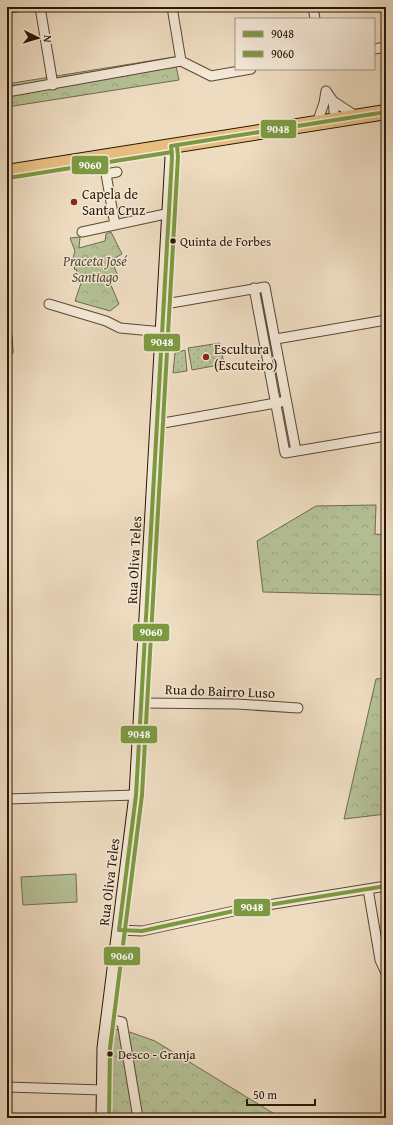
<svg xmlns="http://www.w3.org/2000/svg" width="393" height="1125" font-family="'Gentium Book Plus',serif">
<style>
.grass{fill:url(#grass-dots);stroke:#6f6c4d}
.forest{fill:url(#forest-crowns);stroke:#6f6c4d}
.pitch{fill:#b5c196;stroke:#6f6c4d}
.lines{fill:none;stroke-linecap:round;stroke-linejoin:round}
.street-casing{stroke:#5a4833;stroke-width:11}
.secondary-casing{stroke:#291704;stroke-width:15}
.primary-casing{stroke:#291704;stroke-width:16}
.street{stroke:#f4e8d7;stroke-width:9}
.secondary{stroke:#f4e8d7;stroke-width:13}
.primary{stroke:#e7be80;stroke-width:14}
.bus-1-casing{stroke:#f4e8d7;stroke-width:7}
.bus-2-casing{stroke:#f4e8d7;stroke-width:7}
.bus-1{stroke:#7c9941;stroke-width:4}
.bus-2{stroke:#7c9941;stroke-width:4}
.poi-dot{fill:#8f2418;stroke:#f4e8d7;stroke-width:1.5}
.bus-dot{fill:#291704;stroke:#f4e8d7;stroke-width:1.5}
.labels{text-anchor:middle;stroke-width:3;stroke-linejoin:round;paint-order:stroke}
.bus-label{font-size:13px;fill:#291704;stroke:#f4e8d7;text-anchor:start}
.poi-label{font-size:14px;fill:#291704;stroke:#f4e8d7;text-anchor:start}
.park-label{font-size:14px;font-style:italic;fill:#534a30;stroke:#f4e8d7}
.street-label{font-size:14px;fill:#291704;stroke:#f4e8d7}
.line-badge{stroke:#f4e8d7;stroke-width:1.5}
.badge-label{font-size:11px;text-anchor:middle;font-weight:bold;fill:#fff}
</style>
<defs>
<pattern id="grass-dots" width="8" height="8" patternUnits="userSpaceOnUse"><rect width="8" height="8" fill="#b5c196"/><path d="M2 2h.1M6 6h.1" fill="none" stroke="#9ca580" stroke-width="1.8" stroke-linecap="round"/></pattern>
<pattern id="forest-crowns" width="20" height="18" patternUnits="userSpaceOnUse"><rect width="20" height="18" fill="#b5c196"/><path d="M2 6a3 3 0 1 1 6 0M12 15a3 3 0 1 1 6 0" fill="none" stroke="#9ca580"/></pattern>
</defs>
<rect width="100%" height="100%" fill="#eedcc1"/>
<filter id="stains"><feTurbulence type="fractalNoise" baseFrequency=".005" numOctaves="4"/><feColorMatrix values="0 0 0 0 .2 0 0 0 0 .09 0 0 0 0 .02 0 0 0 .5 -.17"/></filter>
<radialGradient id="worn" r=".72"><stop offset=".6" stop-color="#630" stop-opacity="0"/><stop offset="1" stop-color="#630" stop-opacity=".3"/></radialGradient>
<path class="grass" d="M220,343L224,364L192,370L188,348Z
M185,350L187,371L173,373L175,353Z"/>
<path class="forest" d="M174,57L179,80L7,107V84Z
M111,232L122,254L111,260L119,278L110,283L119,304L110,311L75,301L81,283L74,281L77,270L74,269L77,260L73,258L75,251L70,238L80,237L79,248L105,241L106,234Z
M376,505L375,534L386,535V595L263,592L257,541L316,506Z
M386,678V814L344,819L376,679Z
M121,1029L155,1041L281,1118H106L109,1030Z"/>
<path class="pitch" d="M76,874L77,902L23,905L21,877Z"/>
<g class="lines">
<g class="street-casing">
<path id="street" d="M40,7L53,85
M172,7L181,61
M313,7L315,19
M7,8L16,7
M374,49L386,47
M326,91L333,101L335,120
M7,92L181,61L211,76L251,69
M333,101L356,116
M317,123L324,103L326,91
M115,225L106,174L117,172
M82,232L170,213
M254,288L285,453L386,436
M49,304L106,321L120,328L163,332
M165,304L265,287L296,451
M7,336L8,351
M276,339L386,320
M158,424L281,402
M141,703L237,704L298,708
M7,799L136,795
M368,889L380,960L386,973
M119,930L142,931L243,909L386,886
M108,1019L122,1022L138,1118
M7,1087L103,1090"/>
</g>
<g class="secondary-casing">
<path id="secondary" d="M103,1118L104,1048L136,795L172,157L171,146"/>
</g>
<g class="primary-casing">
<path id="primary" d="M7,172L386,112"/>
</g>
<use href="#street" class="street"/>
<use href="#secondary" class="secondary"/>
<use href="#primary" class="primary"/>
<g class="bus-1-casing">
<path id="bus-1" d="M171,146L386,112
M119,930L136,795L172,157L171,146
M119,930L142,931L243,909L386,886"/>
</g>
<g class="bus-2-casing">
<path id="bus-2" d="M8,178L172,152
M109,1118L110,1048L142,795L178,157L177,145"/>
</g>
<use href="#bus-1" class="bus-1"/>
<use href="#bus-2" class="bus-2"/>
</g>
<g class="poi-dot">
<circle cx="74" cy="202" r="4"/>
<circle cx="206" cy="357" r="4"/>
</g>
<g class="bus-dot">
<circle cx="173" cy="241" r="3.5"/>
<circle cx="110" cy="1054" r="3.5"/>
</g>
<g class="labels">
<g class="bus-label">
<text x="180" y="246">Quinta de Forbes</text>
<text x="118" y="1059">Desco - Granja</text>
</g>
<g class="poi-label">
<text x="82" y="199">Capela de<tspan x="82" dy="16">Santa Cruz</tspan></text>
<text x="214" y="354">Escultura<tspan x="214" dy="16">(Escuteiro)</tspan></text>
</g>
<g class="park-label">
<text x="95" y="266">Praceta José<tspan x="95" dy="16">Santiago</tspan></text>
</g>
<g class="street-label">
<text transform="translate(134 560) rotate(-87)" y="5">Rua Oliva Teles</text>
<text transform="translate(220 691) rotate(2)" y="5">Rua do Bairro Luso</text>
<text transform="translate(109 882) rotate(-83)" y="5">Rua Oliva Teles</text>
</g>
</g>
<g class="line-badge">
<rect x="260" y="119" width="37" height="20" rx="4" fill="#7c9941"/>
<rect x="71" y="155" width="38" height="20" rx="4" fill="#7c9941"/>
<rect x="143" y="333" width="38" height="19" rx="4" fill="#7c9941"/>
<rect x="132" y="623" width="38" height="19" rx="4" fill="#7c9941"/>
<rect x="120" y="725" width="38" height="19" rx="4" fill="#7c9941"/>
<rect x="233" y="898" width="38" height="19" rx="4" fill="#7c9941"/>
<rect x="103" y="946" width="38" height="20" rx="4" fill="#7c9941"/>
</g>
<g class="badge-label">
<text x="278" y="133">9048</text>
<text x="90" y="169">9060</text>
<text x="162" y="346">9048</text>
<text x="151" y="636">9060</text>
<text x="139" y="738">9048</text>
<text x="252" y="911">9048</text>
<text x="122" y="960">9060</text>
</g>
<rect width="393" height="1125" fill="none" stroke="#eedcc1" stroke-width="24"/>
<rect x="8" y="8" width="377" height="1109" fill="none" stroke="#291704" stroke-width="2"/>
<rect x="12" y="12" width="369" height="1101" fill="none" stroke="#291704"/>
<rect x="235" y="18" width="140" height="52" fill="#f4e8d7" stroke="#a39483"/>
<rect x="243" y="31" width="20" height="6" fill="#7c9941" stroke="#a39483"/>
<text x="271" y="38" font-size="12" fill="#291704">9048</text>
<rect x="243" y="51" width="20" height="6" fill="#7c9941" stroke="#a39483"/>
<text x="271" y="58" font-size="12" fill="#291704">9060</text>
<g transform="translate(38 38) rotate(95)" stroke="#f4e8d7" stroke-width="3" paint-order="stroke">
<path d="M0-3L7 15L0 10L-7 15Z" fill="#291704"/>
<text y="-6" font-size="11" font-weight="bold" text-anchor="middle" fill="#291704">N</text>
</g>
<path d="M247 1099v6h68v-6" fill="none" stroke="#291704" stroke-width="2"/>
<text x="253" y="1099" font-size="12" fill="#291704" stroke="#f4e8d7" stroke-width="3" paint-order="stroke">50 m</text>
<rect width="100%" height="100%" filter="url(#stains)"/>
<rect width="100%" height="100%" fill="url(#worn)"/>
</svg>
